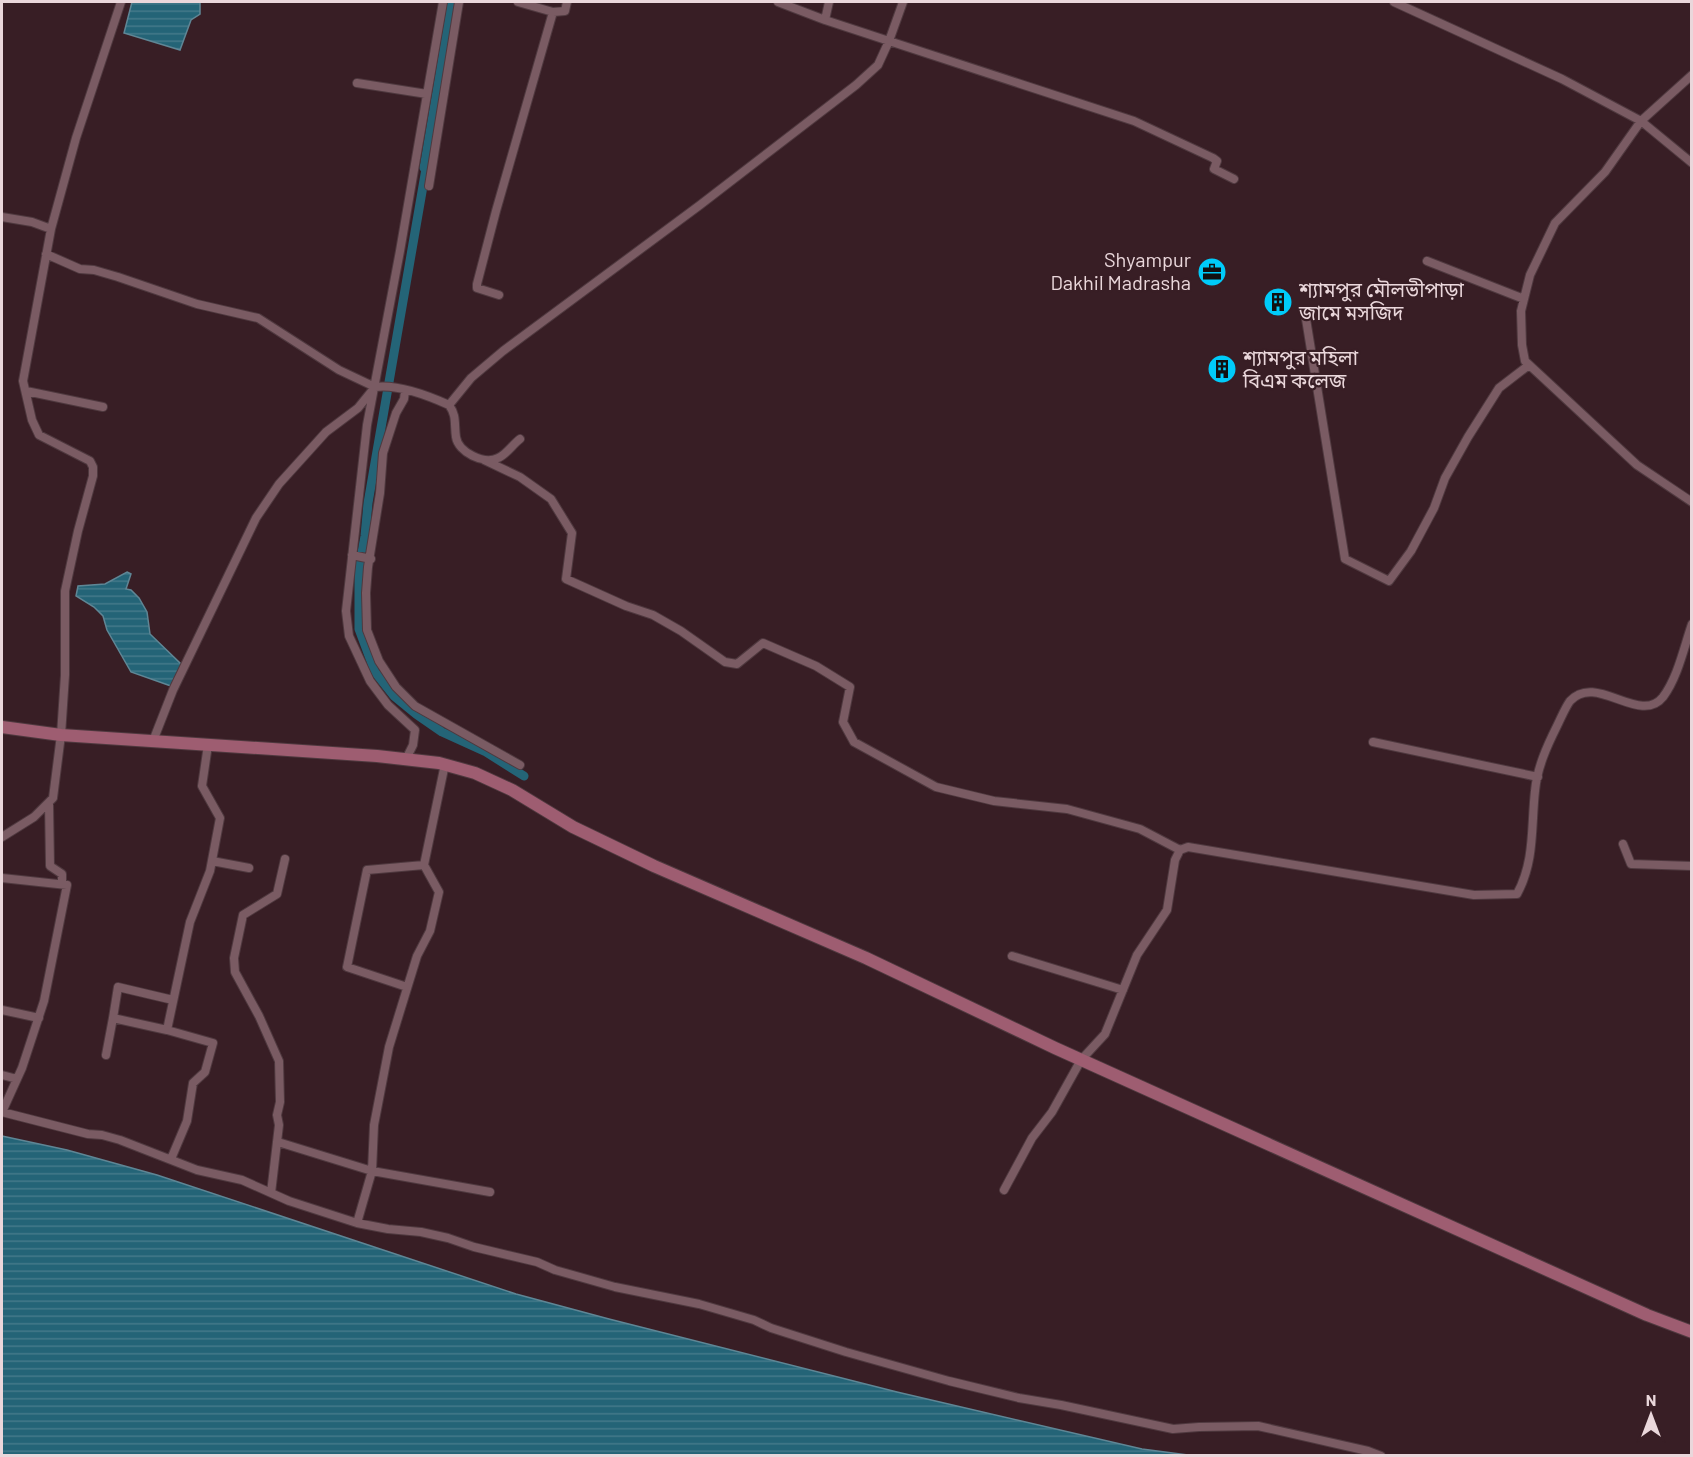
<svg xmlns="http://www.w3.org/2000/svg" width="1693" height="1457" font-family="Barlow,'Noto Sans Bengali',sans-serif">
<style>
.water{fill:url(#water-rules);stroke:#5f8695;stroke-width:1.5}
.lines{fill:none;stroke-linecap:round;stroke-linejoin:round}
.canal{stroke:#246477;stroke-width:9}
.street-casing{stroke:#4f393f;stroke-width:10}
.secondary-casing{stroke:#4f393f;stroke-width:14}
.street{stroke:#7a5b63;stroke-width:8}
.secondary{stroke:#9e5d71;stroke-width:12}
.labels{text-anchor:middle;stroke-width:4.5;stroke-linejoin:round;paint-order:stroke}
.poi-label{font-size:20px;fill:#ead7db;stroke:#381e25;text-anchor:start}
</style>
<defs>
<pattern id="water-rules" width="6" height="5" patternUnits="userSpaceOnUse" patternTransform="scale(1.5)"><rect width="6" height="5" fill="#246477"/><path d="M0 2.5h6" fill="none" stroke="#44798a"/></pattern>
</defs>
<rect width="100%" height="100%" fill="#381e25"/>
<path class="water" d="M132,2H200V14L191,20L180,50L124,33Z
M127,572L131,574L126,589L131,590L139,598L147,612L150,634L182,665L171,686L131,672L107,630L103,616L94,607L76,596L78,586L105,584Z
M2,1136L67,1150L157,1175L516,1294L609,1319L897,1392L1142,1449L1188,1455H2Z"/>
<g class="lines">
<path class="canal" d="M427,163L368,503L365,536L359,569V629L375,672L394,696L416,714L442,732L486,752L524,776
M424,168L452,2"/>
<g class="street-casing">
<path id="street" d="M518,2L553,12L565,11L567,2
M778,2L825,20
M829,2L825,20L889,41L903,2
M1394,2L1562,79L1641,121L1692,163
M1692,75L1641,121L1605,172L1555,223L1530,275L1521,311L1522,345L1525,361L1637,465L1692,502
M357,83L427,94
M429,186L459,2
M2,217L32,222L51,229L23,381L32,420L39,435L90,461L93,467V476L78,531L65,591V675L61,735L53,798L34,817L2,837
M51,229L76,138L121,2
M46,254L80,269L94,270L118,277L197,304L258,318L339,370L375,387
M1427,261L1524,299
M499,295L477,288V284L496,211L553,12
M1306,319L1345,559L1389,581L1411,551L1434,508L1445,478L1468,437L1499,388L1529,365
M26,391L103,407
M405,391L404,399L396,413L383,453L380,493L368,567L366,593L367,630L379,661L396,687L415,706L520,765
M449,405C457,416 454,424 456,437C458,452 484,465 498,458C506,455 513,444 520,439
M484,460L520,477L551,499L572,533L566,579L626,606L653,615L681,631L725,662L737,664L763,643L816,666L850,687L843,722L854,742L936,787L994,801L1067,809L1140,829L1180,850
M352,555L371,559
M153,741L173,690L256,518L279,484L326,432L358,408L375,387C397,384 429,396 449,405L471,378L503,351L700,205L856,85L878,65L889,41L1134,121L1213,158L1217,161L1214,169L1234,179
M1373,742L1538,777
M406,759L413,745L415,730L388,705L370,681L349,636L346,611L367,425L400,251L443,2
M445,764L424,865L439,892L430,931L417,956L389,1047L374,1125L372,1171L490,1192
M49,803L50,866L62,874V884
M1623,844L1631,864L1692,866
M212,861L249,868
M2,878L67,885L44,1001L22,1068L2,1112
M1012,956L1123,990
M407,987L347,967L367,870L424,865
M2,1010L39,1018
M113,1018L118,987L173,1000
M106,1055L113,1018L167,1030
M2,1075L17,1079
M2,1112L88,1134L102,1135L120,1140L197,1170L242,1180L289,1201L357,1223L388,1229L421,1232L448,1238L474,1247L537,1262L555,1270L615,1287L699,1304L754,1320L771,1328L846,1352L949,1381L1019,1398L1061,1405L1173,1429L1199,1427L1258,1426L1368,1451L1381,1456
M278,1142L372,1171L357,1223
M171,1159L187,1121L193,1083L205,1072L213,1043L167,1030L190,922L210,871L220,818L202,786L208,745
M1004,1190L1032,1138L1052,1112L1081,1060L1105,1034L1137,955L1167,910L1175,860L1180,850L1188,847L1474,895L1517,894C1535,861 1531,827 1535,791C1537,768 1547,746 1557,726C1561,718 1565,708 1570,701C1596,672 1640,726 1663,697C1678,677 1684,647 1692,624
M271,1193L279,1125L277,1115L280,1102L279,1061L259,1016L235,972L234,958L243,915L277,894L285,859"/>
</g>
<g class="secondary-casing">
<path id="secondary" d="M2,727L61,735L377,756L439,763L475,773L512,790L573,827L654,866L866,958L1055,1048L1647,1315L1692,1332"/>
</g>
<use href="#street" class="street"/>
<use href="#secondary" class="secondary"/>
</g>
<defs>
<g id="office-disc" transform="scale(1.5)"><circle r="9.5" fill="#00cbf9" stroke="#381e25"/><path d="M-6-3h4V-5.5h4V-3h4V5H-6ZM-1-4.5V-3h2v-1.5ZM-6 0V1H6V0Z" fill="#111"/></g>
<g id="building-disc" transform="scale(1.5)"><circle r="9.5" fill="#00cbf9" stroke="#381e25"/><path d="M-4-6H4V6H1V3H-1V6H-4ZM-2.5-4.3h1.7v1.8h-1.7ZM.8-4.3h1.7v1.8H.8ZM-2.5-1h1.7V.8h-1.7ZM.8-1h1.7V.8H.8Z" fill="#111"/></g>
</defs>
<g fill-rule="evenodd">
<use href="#office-disc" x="1212" y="272"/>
<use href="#building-disc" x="1278" y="302"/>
<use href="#building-disc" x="1222" y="369"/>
</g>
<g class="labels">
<g class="poi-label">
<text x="1191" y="267" text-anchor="end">Shyampur<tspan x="1191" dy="23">Dakhil Madrasha</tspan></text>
<text x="1299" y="297">শ্যামপুর মৌলভীপাড়া<tspan x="1299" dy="23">জামে মসজিদ</tspan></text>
<text x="1243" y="365">শ্যামপুর মহিলা<tspan x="1243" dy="23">বিএম কলেজ</tspan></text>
</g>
</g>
<rect width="1693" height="1457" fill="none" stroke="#ead7db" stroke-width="6"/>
<g transform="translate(1651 1415)" stroke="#381e25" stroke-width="4.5" paint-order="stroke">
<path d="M0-4.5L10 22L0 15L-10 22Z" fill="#ead7db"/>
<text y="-9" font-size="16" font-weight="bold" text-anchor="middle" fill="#ead7db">N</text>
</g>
</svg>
